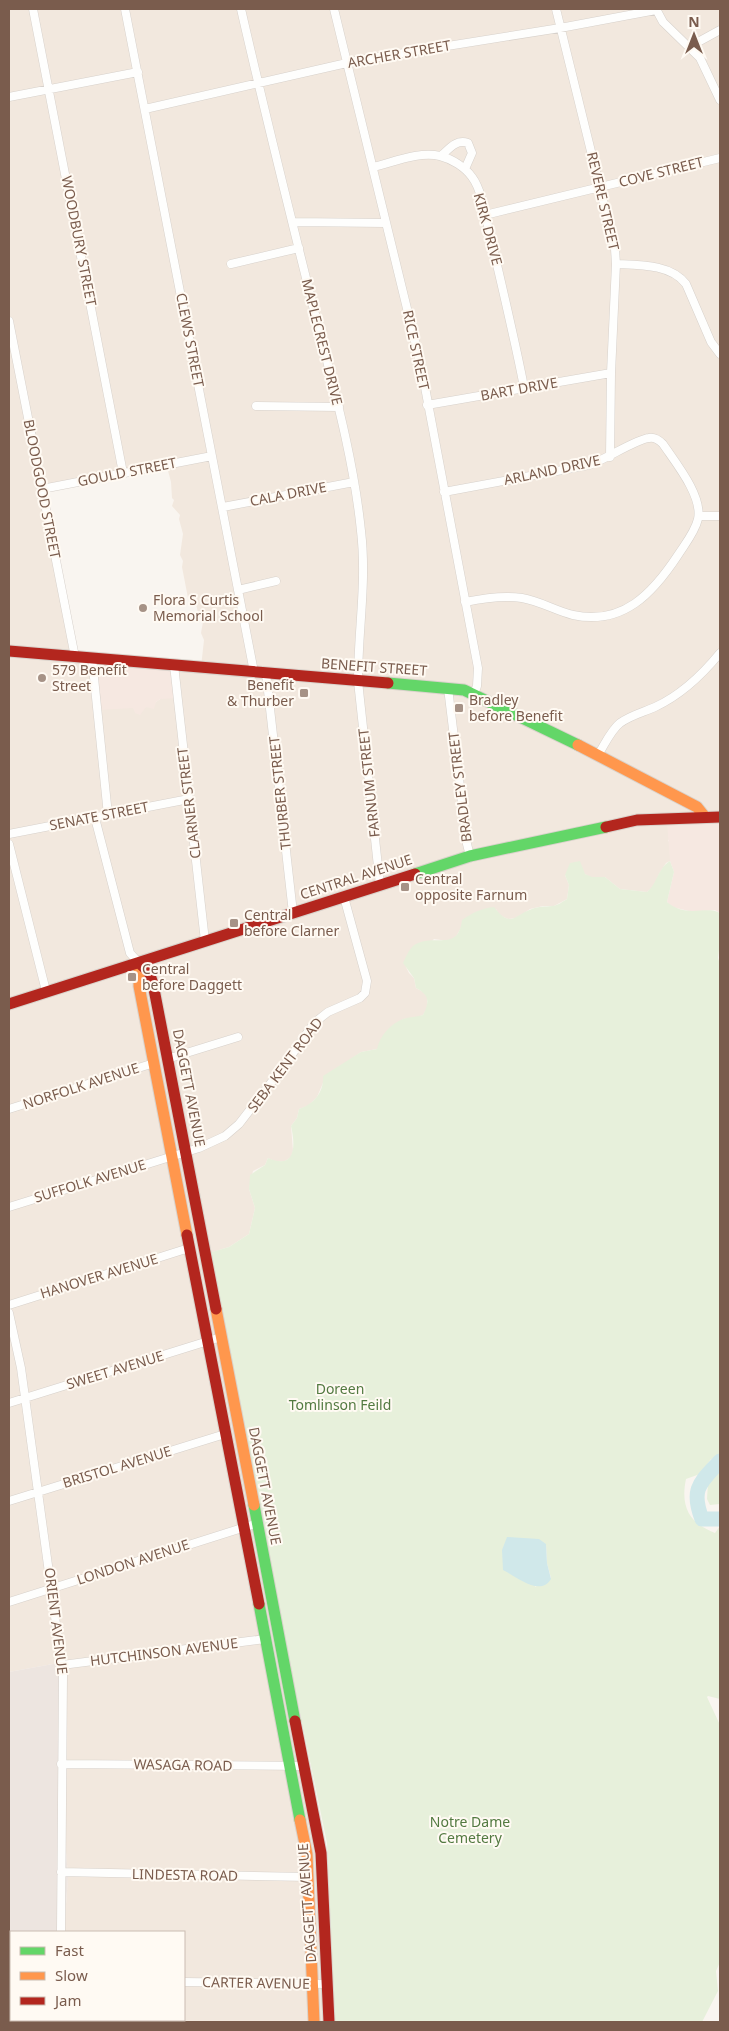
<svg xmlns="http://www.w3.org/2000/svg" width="729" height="2031" font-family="'Noto Sans',sans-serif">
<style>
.residential{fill:#f2e8de;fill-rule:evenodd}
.commercial{fill:#f6e8e1}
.industrial{fill:#ede5e0}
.green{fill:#e7f0db;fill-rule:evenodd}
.water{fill:#d0e8ea}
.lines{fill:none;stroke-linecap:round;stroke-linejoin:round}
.river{stroke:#d0e8ea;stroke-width:15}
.street-casing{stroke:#d7d1cb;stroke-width:9}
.fast-casing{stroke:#d9d2cb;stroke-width:13}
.slow-casing{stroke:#d9d2cb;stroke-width:13}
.jam-casing{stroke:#d9d2cb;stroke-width:13}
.street{stroke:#fefefd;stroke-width:8}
.fast{stroke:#63d668;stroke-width:11}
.slow{stroke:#ff974d;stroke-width:11}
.jam{stroke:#b3261e;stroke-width:11}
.poi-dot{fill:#a69286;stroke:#fffaf3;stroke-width:2}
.labels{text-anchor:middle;stroke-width:4;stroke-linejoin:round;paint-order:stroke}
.street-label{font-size:14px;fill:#7a5c4d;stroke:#fffaf3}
.poi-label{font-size:14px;fill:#7a5c4d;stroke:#fffaf3;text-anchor:start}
.park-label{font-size:14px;fill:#537a41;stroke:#fffaf3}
</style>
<rect width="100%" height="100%" fill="#f9f5f0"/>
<path class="residential" d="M9,9H720V818L668,840L670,844V861L666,863L659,874L655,885L647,892L620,889L605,877L592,878L585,874L565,875L569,885L567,899L554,906H543L530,909L517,918L508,919L499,915L496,909L461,928L455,938L448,941L434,939L406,967L409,973L414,978L416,988L425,993L427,997V1008L423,1015L415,1018L403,1019L377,1049L361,1052L350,1060L323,1083L317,1097L308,1106L299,1109L297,1118L291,1126L293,1151L291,1157L285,1161L276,1162L268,1158L265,1165L253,1171L249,1189L255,1208L249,1234L229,1247L206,1254L320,1844L330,2022H9V1965H11V2020H184V1932H64L68,1877L65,1839L67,1738L64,1662L9,1672ZM167,467L171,482L172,498L174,500L172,506L180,515L179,519L183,534L180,555L183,561L182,567L188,598L196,604L199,617L203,622L201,633L204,640L201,667H176L160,699L156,702L147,707L133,708L92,660L75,657L44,492Z"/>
<path class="commercial" d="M95,660L172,666L178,698L160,699L156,702L154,709L146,707L140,715L135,713L133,708L98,710Z
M720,818V913L715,910L693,912L672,907L667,902L674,872L670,861L667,822Z"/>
<path class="industrial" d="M64,1662L67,1738L65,1839L68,1877L64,1932H11V1965H9V1672Z"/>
<path class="green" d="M580,861L585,874L592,877H605L620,889L647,892C658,883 657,869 670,861L674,872L667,902C687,919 706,905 720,913V943L718,958L720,964V1458L711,1459L700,1474L686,1479C680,1508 690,1523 715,1533L720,1526V1699L708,1696L707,1697L720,1725V1962L716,1971L718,1991L702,2022H335L327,1843L205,1254L229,1247L249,1234L255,1208L249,1189L250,1175L265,1165L268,1158C295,1170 296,1147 291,1126L297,1118L299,1109C314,1104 324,1092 323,1076L361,1052L377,1049C380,1036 390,1024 403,1019C409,1017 416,1017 423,1015C430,1001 429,995 416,988L414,978L403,963C406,957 408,951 413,946C432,931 458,954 462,920C472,913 482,908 494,907C511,929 514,915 532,909C539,906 545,907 552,906C557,906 562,902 567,899L569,885L565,875L570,863ZM546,1544L547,1563L551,1578L535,1587Z
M720,1470V1504L710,1505L707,1499L708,1483Z"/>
<path class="water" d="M507,1537L539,1539L546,1544L547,1563L551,1579C540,1597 517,1577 503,1570L502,1550Z"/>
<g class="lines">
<path class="river" d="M720,1461C701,1482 690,1488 702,1519H720"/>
<g class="street-casing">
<path id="street" d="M33,9L123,473
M125,9L254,672
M241,9C263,105 287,202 311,298C330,375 353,452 361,531C367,582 358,630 358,681L380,885
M334,9L421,366L478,668L477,686L474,694
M556,9L615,249L616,264L611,373L610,457
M656,9L663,22L700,58L720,100
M689,47L720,30
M9,97L138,72
M145,109L360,60L560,28L656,10
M441,156C449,149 456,139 468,143L472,153L465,169
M373,167C394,162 419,151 440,156C452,159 465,167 472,177C482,190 486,218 490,235C502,286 514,336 524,387
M485,215L720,158
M293,222L386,223
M231,264L299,248
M616,264C639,265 671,264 686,284L711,342L720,354
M9,321L75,657
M427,405L611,373
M256,406L339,407
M42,489L212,456
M444,492L589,465C605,460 636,439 649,438C654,437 659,440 663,444C675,462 703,496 698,519C695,532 685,544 678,555C653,593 623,626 573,615C556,611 540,601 522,598C503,595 484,598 465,602
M223,507L354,482
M699,516H720
M238,590L276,581
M92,658L108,815
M174,665L205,941
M266,673L293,913
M448,688L467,844L470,856
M598,755C605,744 611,730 620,723C631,715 644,712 655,707C681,695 702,675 720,653
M95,818L130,953L139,963
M9,834L189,799
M9,844L46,991
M167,1059L238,1037
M9,1109L154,1063
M9,1207L199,1148L225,1136L239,1124L284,1066L314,1023L328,1012L360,998L365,993L367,981L344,897
M9,1305L189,1248
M9,1313L21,1368L63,1675L61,1932
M9,1403L221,1337
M9,1501L225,1434
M9,1602L258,1523
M62,1665L265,1639
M61,1764L305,1766
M61,1872L308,1877
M9,1980H11
M184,1982L327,1984
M48,2022V2020"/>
</g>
<g class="fast-casing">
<path id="fast" d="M388,683L464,690L578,745
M415,874L470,856L606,827
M254,1505L295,1721
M259,1604L300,1820"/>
</g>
<g class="slow-casing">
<path id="slow" d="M578,745L697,807L705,817
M139,963V986L187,1235
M216,1309L254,1505
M300,1820L307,1854L314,2022"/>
</g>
<g class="jam-casing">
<path id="jam" d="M9,651L388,683
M606,827L637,820L720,817
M139,963L149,972L153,984L216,1309
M9,1004L415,874
M187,1235L259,1604
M295,1721L321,1853L329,2022"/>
</g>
<use href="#street" class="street"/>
<use href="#fast" class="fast"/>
<use href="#slow" class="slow"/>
<use href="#jam" class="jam"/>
</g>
<g class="poi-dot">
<circle cx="143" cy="608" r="5"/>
<circle cx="42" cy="678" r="5"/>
<rect x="299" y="688" width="10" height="10" rx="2.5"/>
<rect x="454" y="703" width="10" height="10" rx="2.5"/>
<rect x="400" y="882" width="10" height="10" rx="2.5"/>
<rect x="229" y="918" width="10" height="10" rx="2.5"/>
<rect x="127" y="972" width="10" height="10" rx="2.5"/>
</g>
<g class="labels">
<g class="street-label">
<text transform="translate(399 54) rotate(-10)" y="5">ARCHER STREET</text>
<text transform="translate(661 172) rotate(-14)" y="5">COVE STREET</text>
<text transform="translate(603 201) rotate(77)" y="5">REVERE STREET</text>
<text transform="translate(488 229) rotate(75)" y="5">KIRK DRIVE</text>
<text transform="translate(79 241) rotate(79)" y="5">WOODBURY STREET</text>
<text transform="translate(190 340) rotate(79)" y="5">CLEWS STREET</text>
<text transform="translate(322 342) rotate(76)" y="5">MAPLECREST DRIVE</text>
<text transform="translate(416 350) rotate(78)" y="5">RICE STREET</text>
<text transform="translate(519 389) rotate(-10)" y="5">BART DRIVE</text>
<text transform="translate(552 470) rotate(-12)" y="5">ARLAND DRIVE</text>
<text transform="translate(127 472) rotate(-11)" y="5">GOULD STREET</text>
<text transform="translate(42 489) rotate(79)" y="5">BLOODGOOD STREET</text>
<text transform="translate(288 494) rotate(-11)" y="5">CALA DRIVE</text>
<text transform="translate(374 667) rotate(4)" y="5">BENEFIT STREET</text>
<text transform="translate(369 783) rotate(-96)" y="5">FARNUM STREET</text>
<text transform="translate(460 787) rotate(-97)" y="5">BRADLEY STREET</text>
<text transform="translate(280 793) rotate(-96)" y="5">THURBER STREET</text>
<text transform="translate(189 803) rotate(-97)" y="5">CLARNER STREET</text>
<text transform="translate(99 816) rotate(-11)" y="5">SENATE STREET</text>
<text transform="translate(356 877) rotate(-18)" y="5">CENTRAL AVENUE</text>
<text transform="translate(285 1065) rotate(-53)" y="5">SEBA KENT ROAD</text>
<text transform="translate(81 1086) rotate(-18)" y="5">NORFOLK AVENUE</text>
<text transform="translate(189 1088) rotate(79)" y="5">DAGGETT AVENUE</text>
<text transform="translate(90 1181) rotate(-17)" y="5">SUFFOLK AVENUE</text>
<text transform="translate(99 1276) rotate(-17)" y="5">HANOVER AVENUE</text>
<text transform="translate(115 1370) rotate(-17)" y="5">SWEET AVENUE</text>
<text transform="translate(117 1467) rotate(-17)" y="5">BRISTOL AVENUE</text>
<text transform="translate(265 1486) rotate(79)" y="5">DAGGETT AVENUE</text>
<text transform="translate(133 1562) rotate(-18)" y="5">LONDON AVENUE</text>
<text transform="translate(56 1621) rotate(83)" y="5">ORIENT AVENUE</text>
<text transform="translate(164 1652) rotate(-7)" y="5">HUTCHINSON AVENUE</text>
<text transform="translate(183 1765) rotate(1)" y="5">WASAGA ROAD</text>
<text transform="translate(185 1875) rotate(1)" y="5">LINDESTA ROAD</text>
<text transform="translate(307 1903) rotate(-94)" y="5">DAGGETT AVENUE</text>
<text transform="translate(256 1983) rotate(1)" y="5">CARTER AVENUE</text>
</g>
<g class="poi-label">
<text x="153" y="605">Flora S Curtis<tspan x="153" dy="16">Memorial School</tspan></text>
<text x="52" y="675">579 Benefit<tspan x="52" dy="16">Street</tspan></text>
<text x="294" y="690" text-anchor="end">Benefit<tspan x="294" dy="16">&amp; Thurber</tspan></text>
<text x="469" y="705">Bradley<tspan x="469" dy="16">before Benefit</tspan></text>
<text x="415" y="884">Central<tspan x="415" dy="16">opposite Farnum</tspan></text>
<text x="244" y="920">Central<tspan x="244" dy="16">before Clarner</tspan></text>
<text x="142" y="974">Central<tspan x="142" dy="16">before Daggett</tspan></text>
</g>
<g class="park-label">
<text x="340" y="1394">Doreen<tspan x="340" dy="16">Tomlinson Feild</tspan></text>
<text x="470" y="1827">Notre Dame<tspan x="470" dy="16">Cemetery</tspan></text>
</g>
</g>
<rect width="729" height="2031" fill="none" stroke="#7a5c4d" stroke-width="20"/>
<rect x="10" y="1931" width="175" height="90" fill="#fffaf3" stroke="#cabbb1"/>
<rect x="20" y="1947" width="25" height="8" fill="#63d668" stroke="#cabbb1"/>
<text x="55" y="1956" font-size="15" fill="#7a5c4d">Fast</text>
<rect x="20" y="1972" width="25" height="8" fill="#ff974d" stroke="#cabbb1"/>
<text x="55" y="1981" font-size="15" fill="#7a5c4d">Slow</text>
<rect x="20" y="1997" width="25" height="8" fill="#b3261e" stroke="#cabbb1"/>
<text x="55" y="2006" font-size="15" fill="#7a5c4d">Jam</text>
<g transform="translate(694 35)" stroke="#fffaf3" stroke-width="4" paint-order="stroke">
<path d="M0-4L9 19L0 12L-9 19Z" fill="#7a5c4d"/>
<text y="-8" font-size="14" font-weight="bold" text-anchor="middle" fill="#7a5c4d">N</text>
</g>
</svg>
